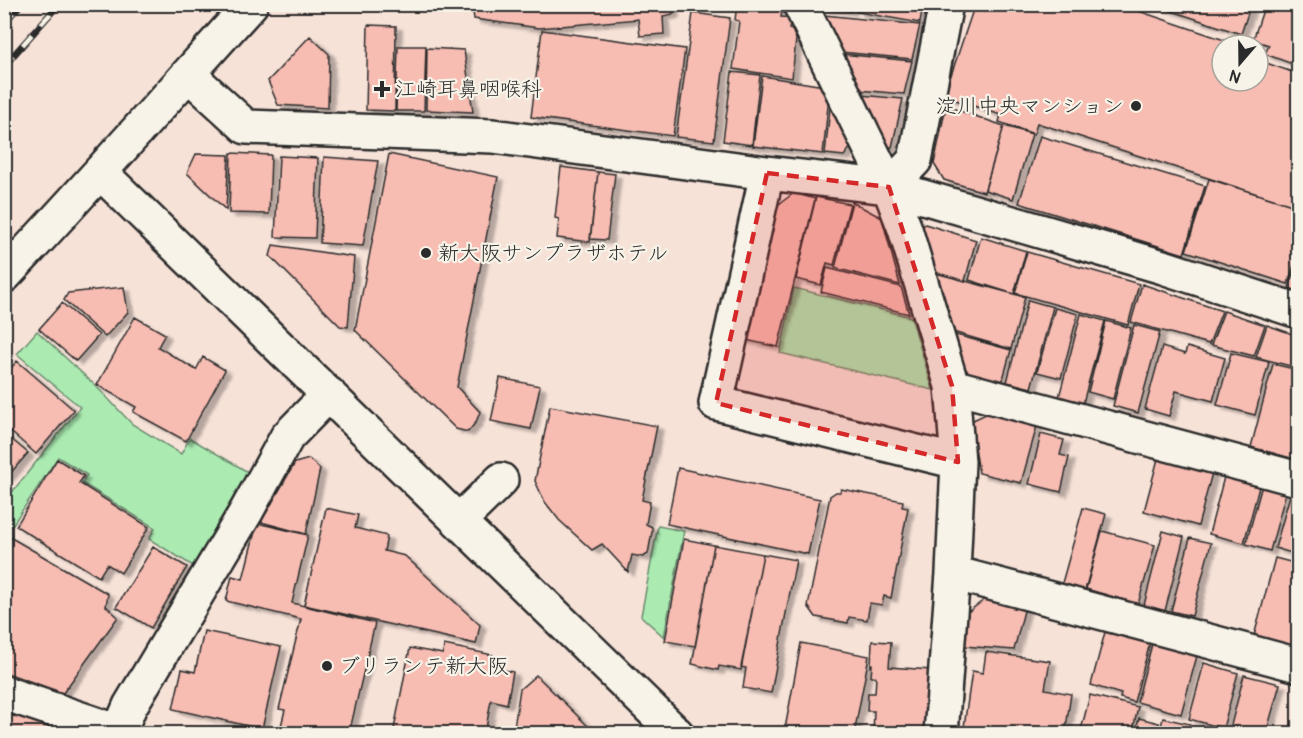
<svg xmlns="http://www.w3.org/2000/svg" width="1303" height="738" font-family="Pangolin,'Klee One',sans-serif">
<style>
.green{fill:#abebb2;stroke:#6b8b6e;stroke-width:1.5}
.building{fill:#f7bcb2;stroke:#2b2b2b;stroke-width:1.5;filter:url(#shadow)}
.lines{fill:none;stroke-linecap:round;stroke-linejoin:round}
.minor-casing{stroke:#2b2b2b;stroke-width:38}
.minor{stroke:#f7f3e8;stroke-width:33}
.rail-casing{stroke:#2b2b2b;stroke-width:7}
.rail{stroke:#f7f3e8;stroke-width:4.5;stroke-dasharray:14;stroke-linecap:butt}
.marked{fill:#d62828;fill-opacity:0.2;stroke:#d62828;stroke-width:4.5;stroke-dasharray:12 8;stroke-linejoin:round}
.poi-dot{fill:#2b2b2b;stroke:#f7f3e8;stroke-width:2}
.labels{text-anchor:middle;stroke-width:4.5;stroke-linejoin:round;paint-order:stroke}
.poi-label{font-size:21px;fill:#2b2b2b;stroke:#f7f3e8;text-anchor:start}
</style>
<defs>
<filter id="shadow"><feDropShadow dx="6" dy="4" stdDeviation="1.5" flood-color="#0004"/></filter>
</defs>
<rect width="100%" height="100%" fill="#f7e2d8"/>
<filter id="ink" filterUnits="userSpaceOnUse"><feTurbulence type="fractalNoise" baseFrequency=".0167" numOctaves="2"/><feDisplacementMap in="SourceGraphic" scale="12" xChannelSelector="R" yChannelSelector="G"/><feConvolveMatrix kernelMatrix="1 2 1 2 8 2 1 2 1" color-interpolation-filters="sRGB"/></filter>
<g filter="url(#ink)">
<path class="green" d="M794,288L911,317L933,390L780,353Z
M37,331L98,388L132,424L181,454L190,438L248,472L193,566L149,539L155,528L82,483L87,475L58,457L11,527L5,525V501L80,407L17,354Z
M658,526L684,531L664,637L641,616Z"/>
<path class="building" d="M472,4H672L673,14L663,16L664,34L640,36L638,19L539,28L474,19Z
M737,4H783L781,17L791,18L789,29L792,30L796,39L792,78L733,69L739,21L735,20Z
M822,4H852L851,11L824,8Z
M858,4H923L920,23L857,12Z
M975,4H1040L1052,7L1053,4H1118L1239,45H1222V81H1258V60L1298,74V207L1037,123L1034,134L999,122L1001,115L944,96Z
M1151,4H1251L1241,34Z
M1265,4H1298V66L1265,54L1269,45L1253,40Z
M693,13L730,18L714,141L676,137Z
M824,15L920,25L912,59L841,52Z
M368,25L396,26L395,111L366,110Z
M542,30L685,49L673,136L531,117Z
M310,36L329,54L328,108L278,105L268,81Z
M398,46H426L424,111H396Z
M427,48L464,50L473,112L426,110Z
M841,54L912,61L904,94L858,90Z
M732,72L760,75L752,145L723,141Z
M762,76L824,86L829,96L823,154L753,146Z
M861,95L903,99L892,147L884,148Z
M831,99L854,143L844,156L825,154Z
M946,106L1004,126L984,192L944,180L934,164Z
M1004,126L1032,134L1013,199L985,190Z
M1040,136L1205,186L1184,254L1019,203Z
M231,153L271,155L269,214L229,213Z
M196,154L229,155L226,210L187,173Z
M389,154L498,177L457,387L480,412L476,422L468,432L456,429L355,330Z
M279,156L318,158L315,238L275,237Z
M324,157L378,161L363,246L320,243Z
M561,167L598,172L590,242L557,238L559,219L555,218Z
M598,172L615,174L607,240L590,239Z
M1209,179L1298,207V253L1288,284L1186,251Z
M794,193L815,199L778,347L741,339L771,210Z
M816,197L850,204L834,265L827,263L821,285L796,279Z
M852,202L882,218L900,285L835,268Z
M925,224L976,240L965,281L928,270L915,234Z
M981,237L1026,251L1014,294L969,280Z
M273,245L354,257L348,327L340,326L270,256Z
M1027,252L1139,284L1128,325L1015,293Z
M1298,258V291L1289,288Z
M827,268L901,287L909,314L821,292Z
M928,271L1025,297L1011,349L946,330Z
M1142,284L1222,311L1209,344L1131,322Z
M124,287L128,312L105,337L64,300L68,293Z
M1028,300L1053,307L1031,388L1007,382Z
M62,303L99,335L76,361L39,329Z
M1055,308L1078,314L1061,378L1037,372Z
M1224,311L1265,325L1254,356L1211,345Z
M1081,314L1105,321L1083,403L1059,397Z
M135,317L165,334L158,347L196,370L203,357L225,370L186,441L133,412L136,407L97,385Z
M1106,321L1131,328L1113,399L1088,392Z
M1134,325L1160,332L1138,413L1113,406Z
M1267,325L1298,336V368L1256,357Z
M949,333L1011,350L1002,383L971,375L953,355Z
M1162,347L1185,354L1187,347L1225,358L1213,401L1176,391L1169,416L1145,409Z
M1231,353L1269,362L1255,415L1217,405Z
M17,361L74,410L36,454L4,426V376Z
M1273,364L1298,370V460L1251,447Z
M500,378L540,386L531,429L491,421Z
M550,406L657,426L642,500L650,502L646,524L652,527V532L648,554L643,557L632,555L628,572L602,544L592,550L559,520L545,502L535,481Z
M990,412L1037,426L1021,483L979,473L971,421Z
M4,433L28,453L7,477L4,475Z
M1041,434L1064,440L1060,455L1069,457L1061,492L1029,484Z
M1159,455L1213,469L1198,526L1144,511Z
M57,459L84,476L79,483L149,527L121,573L107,564L99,577L16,526Z
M309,459L320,469L306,534L261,522L295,463Z
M678,468L820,499L808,554L667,524Z
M1224,477L1259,487L1244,543L1209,534Z
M1262,485L1286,492L1270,551L1246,544Z
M841,489L903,501L902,507L908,508L891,598L884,596L882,605L870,603L867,620L849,617L848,623L816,617L808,606L830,496L836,492H840Z
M1291,492L1298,494V555L1275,548Z
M326,508L358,515L355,528L387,536L384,551L405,556L480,625L476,644L304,605Z
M1083,508L1106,514L1085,590L1062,583Z
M257,523L308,535L292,603L375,623L349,734H279L285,710L279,709L301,619L226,601L232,576L243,579Z
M1102,531L1155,545L1138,604L1086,589Z
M1163,531L1184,537L1165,611L1144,605Z
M8,536L108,594L106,606L118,617L63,693L4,672V540Z
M1190,538L1211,543L1192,616L1171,611Z
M684,539L714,545L695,646L665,641Z
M714,545L763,554L741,670L719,666L718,670L692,664Z
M153,547L187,567L151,628L116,607Z
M763,554L796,560L771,693L743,688L746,668L741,667Z
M1275,558L1298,564V647L1254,636Z
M988,597L1025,607L1014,650L964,646L968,612Z
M204,631L281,647L262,729L173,709L182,669L195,672Z
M1105,632L1150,643L1134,702L1120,698L1121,694L1091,685Z
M872,641L891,642L889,667L931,670L928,734H873L874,711H867L868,693H875L876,677H871L872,665L871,666Z
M801,643L869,656L854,734H784Z
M1152,644L1197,656L1181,714L1137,702Z
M444,645L493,655L491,667L513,672L507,704L491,700L485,734H393L410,648L443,654Z
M986,652L1050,661L1045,689L1071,694L1065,734H963L972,671L983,673Z
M1204,663L1238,673L1223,728L1189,719Z
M536,675L596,734H513L520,689Z
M1244,675L1280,684L1266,734H1245L1230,729Z
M1090,695L1138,707L1132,734H1080Z
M4,715L39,720L77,734H4Z
M1139,718L1159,723L1156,734H1135Z
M1163,718L1190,724L1187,734H1159Z
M1193,729L1212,734H1191Z"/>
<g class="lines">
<g class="minor-casing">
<path id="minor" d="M800,4L889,187L905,229L952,386L958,462L953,573L941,734
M188,74L246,127L493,136L767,173L889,187L1163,267L1298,311
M101,173L677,734
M767,173L716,403L958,462
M889,187L915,160L946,4
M4,276C88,187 169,95 251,4
M952,386L1298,479
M459,521L501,480
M953,573L1298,665
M4,693L119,732
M118,734L130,706L246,512L287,437L329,394"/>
</g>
<use href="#minor" class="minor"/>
<g class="rail-casing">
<path id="rail" d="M4,23L21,4
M4,66L59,4"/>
</g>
<use href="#rail" class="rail"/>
</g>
</g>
<path class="marked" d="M767,173L889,187L952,386L958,462L716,403Z"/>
<g class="poi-dot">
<path d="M379 80h6v6h6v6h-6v6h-6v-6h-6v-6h6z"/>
<circle cx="1136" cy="106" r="6"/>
<circle cx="426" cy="253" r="6"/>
<circle cx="327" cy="666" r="6"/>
</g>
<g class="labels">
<g class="poi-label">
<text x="395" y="96">江崎耳鼻咽喉科</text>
<text x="1124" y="113" text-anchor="end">淀川中央マンション</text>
<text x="438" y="260">新大阪サンプラザホテル</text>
<text x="339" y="673">ブリランテ新大阪</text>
</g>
</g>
<rect width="1303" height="738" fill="none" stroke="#f7f3e8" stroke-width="24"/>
<rect x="12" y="12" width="1279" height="714" fill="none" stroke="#2b2b2b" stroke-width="2" filter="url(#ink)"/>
<g transform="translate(1240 63) rotate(200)"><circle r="28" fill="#f7f3e8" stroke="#a5a39c" stroke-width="1.5"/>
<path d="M0-4.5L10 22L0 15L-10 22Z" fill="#2b2b2b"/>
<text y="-9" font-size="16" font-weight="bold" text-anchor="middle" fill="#2b2b2b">N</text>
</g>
</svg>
